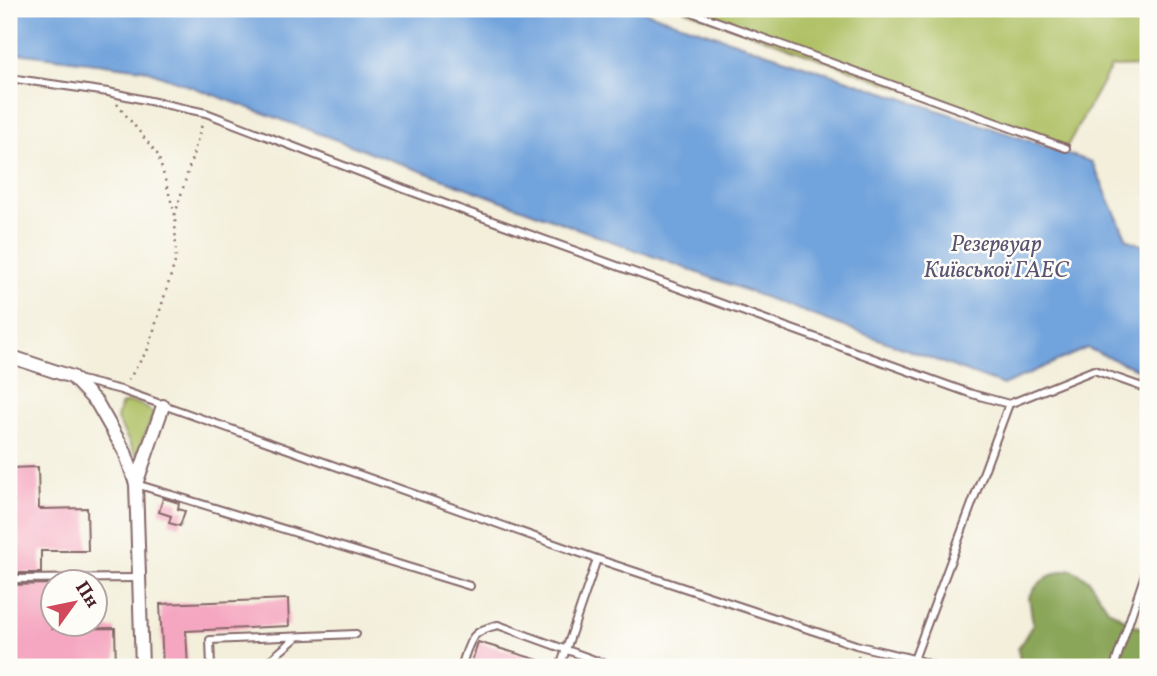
<svg xmlns="http://www.w3.org/2000/svg" width="1157" height="676" font-family="Vollkorn,serif">
<style>
.green{fill:#aec063;stroke:#7c7047;stroke-width:2}
.forest{fill:#8aa659;stroke:#6a6242;stroke-width:2}
.water{fill:#71a3dc;stroke:#5e6184;stroke-width:2}
.building{fill:#f5a7c1}
.lines{fill:none;stroke-linecap:round;stroke-linejoin:round}
.service-casing{stroke:#856869;stroke-width:10}
.minor-casing{stroke:#856869;stroke-width:16}
.path{stroke:#856869;stroke-width:2.5;stroke-dasharray:2 5;stroke-linecap:butt}
.service{stroke:#fff;stroke-width:6}
.minor{stroke:#fff;stroke-width:12}
.labels{text-anchor:middle;stroke-width:5;stroke-linejoin:round;paint-order:stroke}
.water-label{font-size:23px;font-style:italic;fill:#5a5472;stroke:#fdfcf7}
</style>
<rect width="100%" height="100%" fill="#fdfcf7"/>
<filter id="ink" filterUnits="userSpaceOnUse"><feTurbulence type="fractalNoise" baseFrequency=".0143" numOctaves="2"/><feDisplacementMap in="SourceGraphic" scale="14" xChannelSelector="R" yChannelSelector="G"/><feConvolveMatrix kernelMatrix="1 2 1 2 8 2 1 2 1" color-interpolation-filters="sRGB"/></filter>
<filter id="wash" filterUnits="userSpaceOnUse"><feTurbulence type="fractalNoise" baseFrequency=".00686" numOctaves="4" result="noise"/><feDisplacementMap in="SourceGraphic" scale="28" xChannelSelector="R" yChannelSelector="G"/><feGaussianBlur stdDeviation="1.57" result="paint"/><feColorMatrix in="noise" values="0 0 0 0 0 0 0 0 0 0 0 0 0 0 0 0 0 1.4 0 .05"/><feComposite in="paint" operator="in"/></filter>
<g filter="url(#wash)">
<rect width="100%" height="100%" fill="#f3efdb"/>
<path class="green" d="M683,9H1148V66L1111,67L1066,148Z
M127,402L139,404L154,413L136,456L117,419L120,406Z"/>
<path class="forest" d="M1071,569L1088,579L1108,609L1130,623L1145,630L1148,629V667H1021L1018,649L1033,624L1029,597C1040,578 1050,574 1071,569Z"/>
<path class="water" d="M9,9H637L1092,162L1127,239L1148,248V374L1087,348L1003,385L143,69L9,52Z"/>
<g id="blocks">
<path class="building" d="M38,467L39,509L87,508L88,551H41V573H9V468Z
M163,498L179,503L178,509L185,511L180,526L169,523L171,516L159,512Z
M52,584V629L115,628L116,667H9V585Z
M288,599L289,626L186,631L188,667H163L160,604Z
M478,642L552,664V667H470Z"/>
</g>
</g>
<g filter="url(#ink)">
<use href="#blocks" fill-opacity="0" stroke="#856869" stroke-width="2"/>
<g class="lines">
<g class="service-casing">
<path id="service" d="M683,9L1066,148
M9,78L108,92L206,113L404,189L972,394L1009,404
M77,379L121,390L597,559L856,645C884,653 911,656 938,667
M136,484L470,586
M9,579L139,578
M915,657L1009,404L1094,370L1148,389
M211,667L210,640L356,634
M262,667L297,637
M461,667C470,642 469,631 498,625L614,667
M560,667L597,559
M1114,667L1148,565"/>
</g>
<g class="minor-casing">
<path id="minor" d="M9,356L72,377L97,403L125,452L136,484L142,667
M136,484L163,406"/>
</g>
<path class="path" d="M117,104L158,155L175,215L176,259L148,349L127,382
M175,215L203,121
M858,655L861,667"/>
<use href="#service" class="service"/>
<use href="#minor" class="minor"/>
</g>
</g>
<g class="labels">
<g class="water-label">
<text x="996" y="251">Резервуар<tspan x="996" dy="26">Київської ГАЕС</tspan></text>
</g>
</g>
<rect width="1157" height="676" fill="none" stroke="#fdfcf7" stroke-width="35"/>
<g transform="translate(74 603) rotate(57)"><circle r="33" fill="#fdfcf7" stroke="#b5a4a5" stroke-width="2"/>
<path d="M0-5L12 26L0 18L-12 26Z" fill="#d1495b"/>
<text y="-10" font-size="19" font-weight="bold" text-anchor="middle" fill="#4a1f2b">Пн</text>
</g>
</svg>
